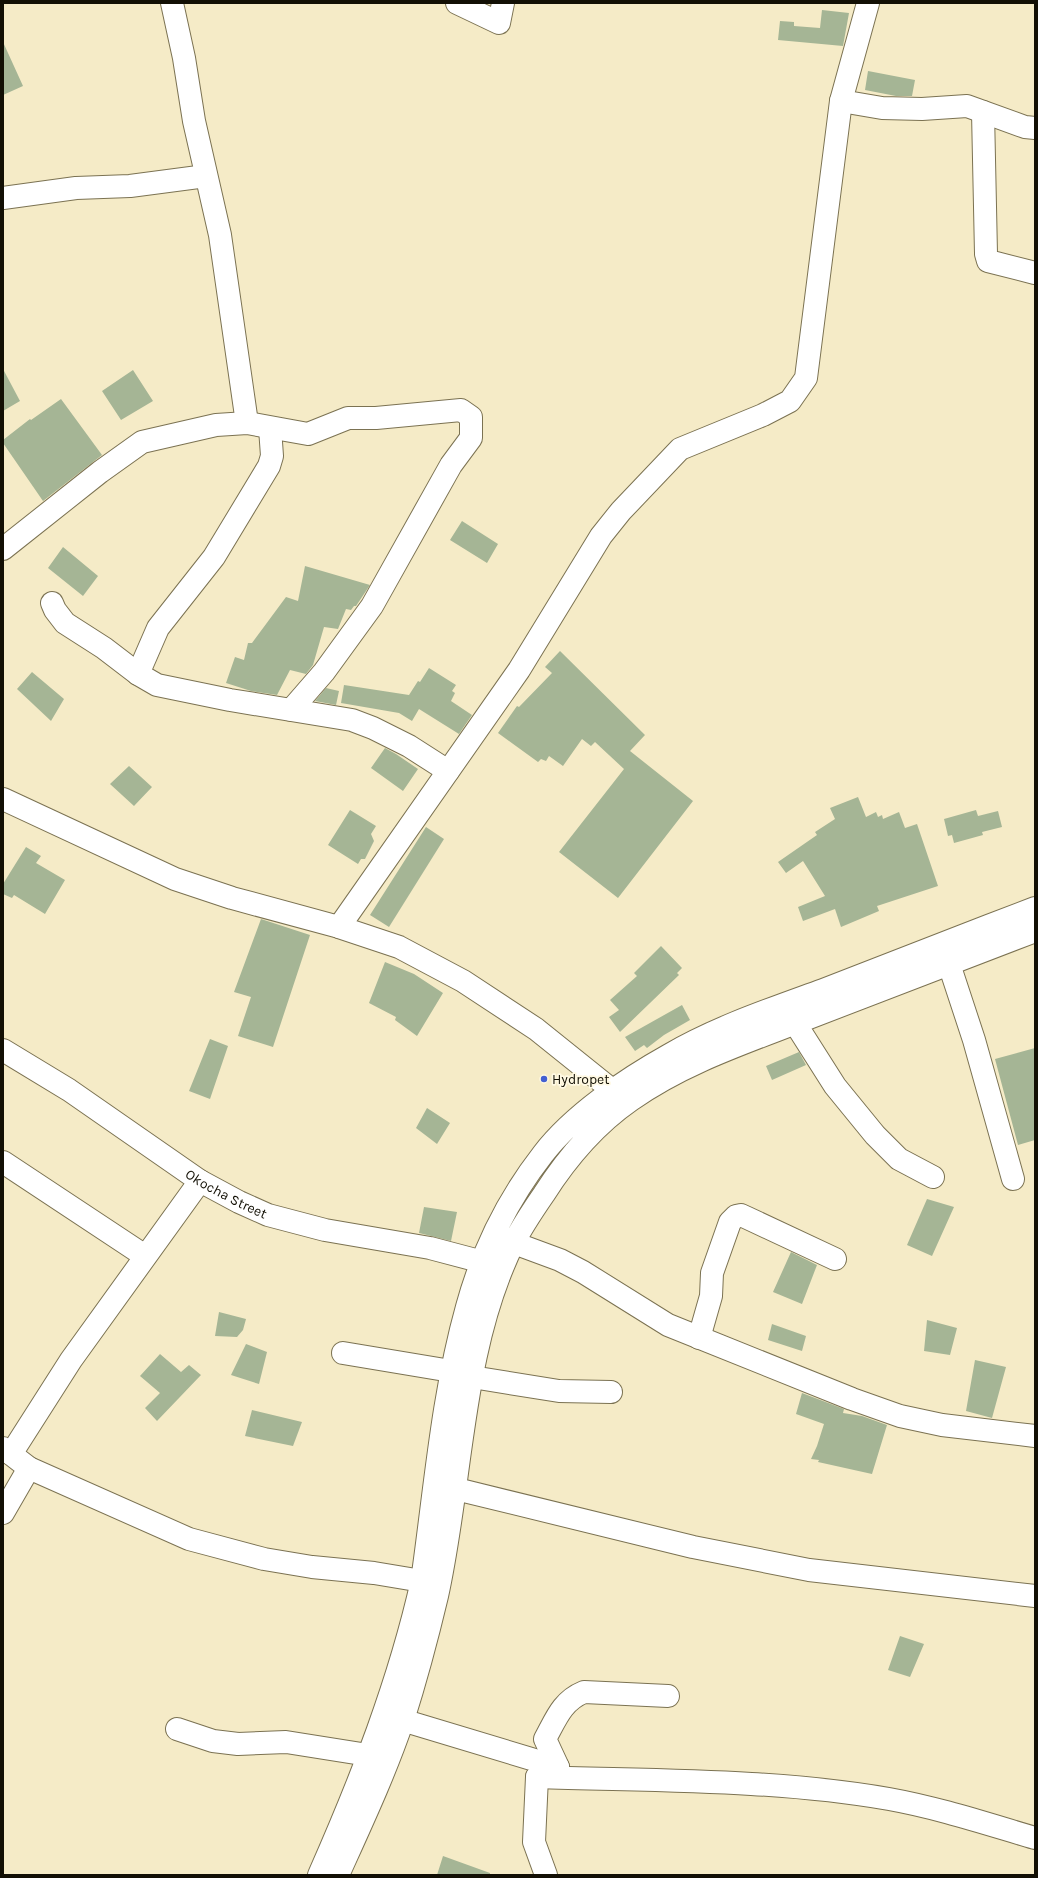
<svg xmlns="http://www.w3.org/2000/svg" width="1038" height="1878" font-family="Karla,sans-serif">
<style>
.building{fill:#a5b595}
.lines{fill:none;stroke-linecap:round;stroke-linejoin:round}
.minor-casing{stroke:#7b7252;stroke-width:24}
.major-casing{stroke:#7b7252;stroke-width:24}
.minor{stroke:#fff;stroke-width:22}
.major{stroke:#fff;stroke-width:22}
.poi-dot{fill:#425fd2;stroke:#fff9e3;stroke-width:1.5}
.labels{text-anchor:middle;stroke-width:3.5;stroke-linejoin:round;paint-order:stroke}
.poi-label{font-size:14px;fill:#120f04;stroke:#fff9e3;text-anchor:start}
.street-label{font-size:14px;fill:#120f04;stroke:#fff9e3}
</style>
<rect width="100%" height="100%" fill="#f5ebc7"/>
<path class="building" d="M822,10L849,13L843,46L778,40L780,21L794,22V26L820,28Z
M3,42L23,86L3,95Z
M868,71L915,80L912,96H896L865,90Z
M3,369L20,401L3,411Z
M133,370L153,401L121,420L102,391Z
M61,399L102,455L43,501L3,443V440L30,419L31,420Z
M462,521L498,544L487,563L450,540Z
M63,547L98,576L83,596L48,568Z
M305,566L370,585L356,606H354L351,610L346,609L338,629L324,627L313,665L306,674L290,670L277,695L251,691L226,683L235,657L244,660L248,643H252L286,597L298,601Z
M560,651L645,735L630,751L693,801L618,898L559,852L624,769L595,742L591,746L582,739L563,766L549,756L546,761L541,759L538,762L498,733L517,706L519,707L552,673L545,667Z
M429,668L456,685L452,691L455,693L451,701L472,715L459,734L419,709L412,721L399,713L341,703L344,685L409,695L418,681L420,682Z
M32,672L64,699L51,721L17,689Z
M326,688L339,691L336,705L315,701Z
M385,748L396,754L418,769L403,791L371,768Z
M129,766L152,787L134,806L110,784Z
M858,797L866,817L876,812L878,817L882,815L883,819L899,812L905,828L917,824L938,886L877,906L879,911L841,927L835,909L803,921L798,907L825,896L803,861L786,873L778,862L817,835L815,832L835,819L830,808Z
M350,810L376,826L371,834L374,841L365,859H361L358,864L328,845Z
M976,810L978,816L998,811L1002,827L982,832L983,835L954,843L952,835L948,836L944,819Z
M426,827L444,839L389,927L370,915Z
M26,847L41,856L36,863L65,880L45,914L14,895L12,898L3,894V884Z
M261,919L310,935L273,1047L238,1036L251,997L234,992Z
M661,946L682,968L677,973L679,975L620,1032L609,1017L619,1010L610,1000L637,976L634,973Z
M385,962L414,974L443,993L417,1036L395,1020L396,1017L369,1003Z
M682,1005L690,1020L664,1035L647,1048L644,1045L635,1051L625,1037Z
M210,1039L228,1046L210,1099L189,1091Z
M1035,1048V1140L1018,1145L995,1059Z
M799,1052L806,1065L772,1080L766,1066Z
M427,1108L450,1123L437,1144L416,1128Z
M927,1199L954,1207L932,1256L907,1245Z
M424,1207L457,1212L451,1241L419,1233Z
M791,1252L817,1265L802,1304L773,1292Z
M219,1312L246,1319L243,1330L237,1337L215,1336Z
M927,1320L957,1328L950,1355L924,1351Z
M772,1324L806,1336L802,1351L768,1340Z
M246,1344L267,1352L259,1384L231,1375Z
M160,1354L181,1372L189,1365L201,1375L157,1421L145,1408L160,1393L140,1376Z
M975,1360L1006,1367L992,1418L966,1411Z
M802,1393L844,1409L843,1413L862,1416L887,1425L872,1474L818,1462L819,1460L811,1459L817,1446L824,1424L796,1414Z
M252,1410L302,1422L293,1446L245,1436Z
M900,1636L924,1644L910,1677L888,1670Z
M443,1856L490,1873V1875H437Z"/>
<g class="lines">
<g class="minor-casing">
<g id="minor">
<path d="M172,3L184,58L194,121L220,235L247,423"/>
<path d="M457,3L499,23L503,3"/>
<path d="M841,101L882,108L922,109L967,106L1025,127L1035,128"/>
<path d="M983,112L986,254L988,261L1035,273"/>
<path d="M3,198L76,188L130,186L206,176"/>
<path d="M3,549L100,472L142,442L216,425L247,423L308,434L348,418H376L461,410L471,417V438L451,465L372,606L324,672L291,710"/>
<path d="M52,603L55,610L65,623L104,648L138,674L157,685L230,700L352,720L373,728L409,746L448,771"/>
<path d="M138,674L158,628L214,557L269,466L272,456L270,428"/>
<path d="M3,799L175,879L232,898L339,927L399,947L463,981L536,1029L612,1090"/>
<path d="M339,927L519,670L601,536L621,511L680,449L763,415L790,401L806,378L841,101L868,3"/>
<path d="M949,964L974,1040L1013,1179"/>
<path d="M795,1023L835,1086L875,1135L899,1159L933,1177"/>
<path id="s1" d="M3,1050L69,1090L200,1181L239,1202L268,1215L325,1230L430,1248L483,1262"/>
<path d="M3,1162L145,1256"/>
<path d="M514,1243L560,1260L583,1272L668,1325L852,1399L900,1416L942,1425L1035,1436"/>
<path d="M699,1338L711,1296L712,1273L730,1222L736,1216L741,1215L835,1259"/>
<path d="M343,1353L451,1371"/>
<path d="M472,1377L559,1391L611,1392"/>
<path d="M3,1448L29,1468L189,1539L264,1559L312,1567L374,1573L422,1581"/>
<path d="M11,1454L71,1360L200,1181"/>
<path d="M456,1489L693,1547L809,1570L1035,1596"/>
<path d="M3,1513L29,1468"/>
<path d="M402,1720L558,1767"/>
<path d="M177,1729L213,1741L238,1744L286,1742L368,1755"/>
<path d="M558,1767L545,1739C556,1719 562,1701 584,1692L668,1696"/>
<path d="M537,1777C654,1781 773,1779 889,1799C939,1808 987,1824 1035,1838"/>
<path d="M546,1875L534,1842L537,1777L550,1771"/>
</g>
</g>
<g class="major-casing">
<path id="major" d="M319,1875C361,1780 399,1683 422,1581C435,1490 442,1396 467,1307C482,1252 508,1199 543,1154C573,1115 626,1079 669,1055C717,1027 771,1009 823,990C893,963 964,935 1035,908
M338,1875C361,1824 385,1773 403,1720C416,1679 427,1638 437,1596C463,1479 460,1352 513,1244C522,1226 533,1210 544,1194C567,1158 595,1125 631,1100C683,1063 747,1042 806,1019C882,990 959,960 1035,931"/>
</g>
<use href="#minor" class="minor"/>
<use href="#major" class="major"/>
</g>
<circle class="poi-dot" cx="544" cy="1079" r="4"/>
<g class="labels">
<g class="poi-label">
<text x="552" y="1084">Hydropet</text>
</g>
<g class="street-label">
<text dy="5" stroke="none"><textPath href="#s1" startOffset="266">Okocha Street</textPath></text>
</g>
</g>
<rect width="1038" height="1878" fill="none" stroke="#120f04" stroke-width="8"/>
</svg>
